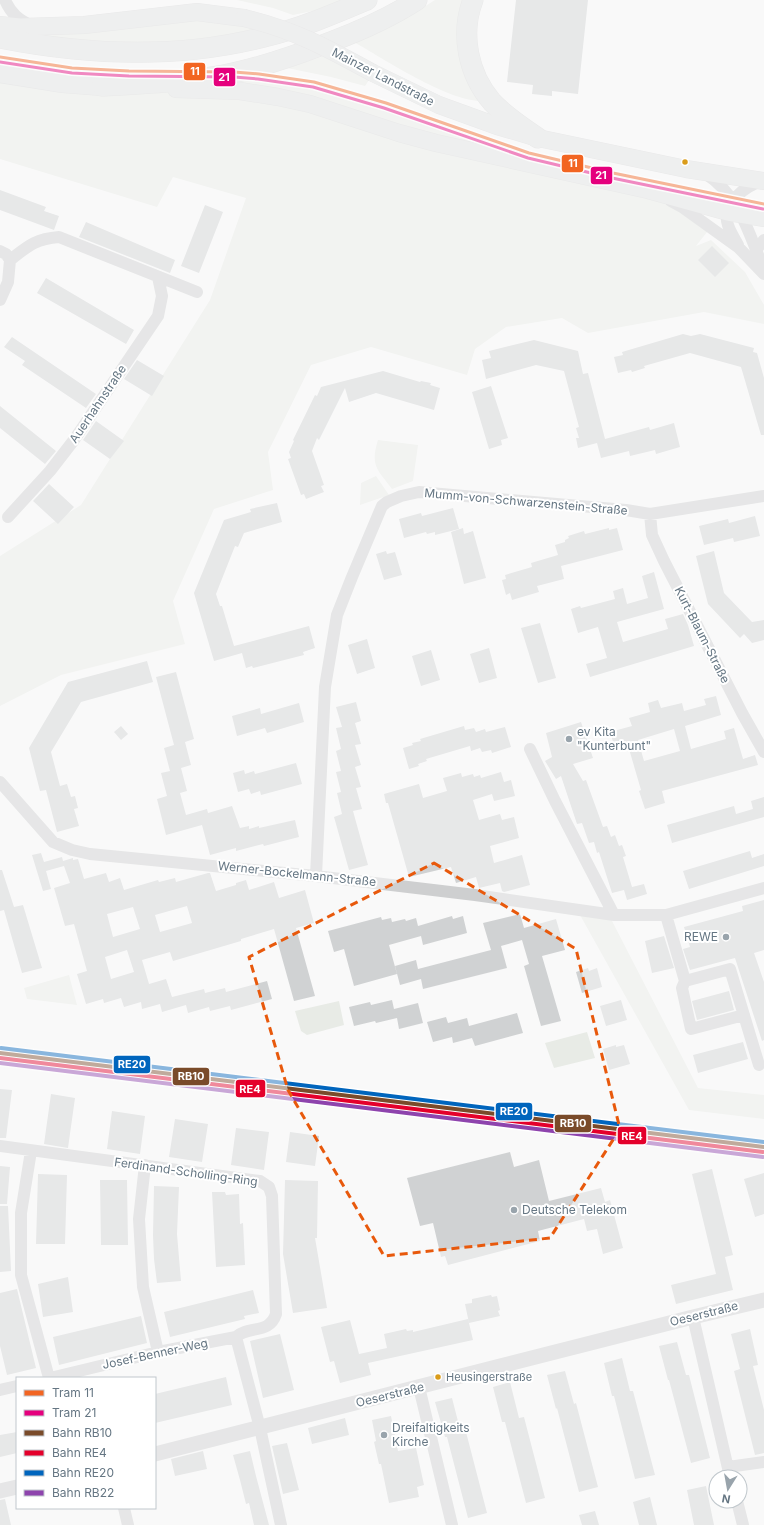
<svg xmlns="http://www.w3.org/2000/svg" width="764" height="1525" font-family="Inter,sans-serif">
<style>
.green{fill:#e8ebe6}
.building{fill:#d0d2d3;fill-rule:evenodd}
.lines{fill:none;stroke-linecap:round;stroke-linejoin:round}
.secondary-casing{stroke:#d5d6d7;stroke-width:18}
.primary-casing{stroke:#d5d6d7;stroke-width:20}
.trunk-casing{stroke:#d5d6d6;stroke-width:21}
.minor{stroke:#cecfd0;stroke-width:12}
.tertiary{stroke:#cecfd0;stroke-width:15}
.secondary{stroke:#e1e2e2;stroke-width:17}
.primary{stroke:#e1e2e2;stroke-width:19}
.trunk{stroke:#e1e2e2;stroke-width:20}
.secondary-bridge-casing{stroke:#d5d6d7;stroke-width:18;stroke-linecap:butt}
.secondary-bridge{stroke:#e1e2e2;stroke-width:17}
.rail-1-casing{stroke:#fff;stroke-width:7}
.rail-2-casing{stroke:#fff;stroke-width:7}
.rail-3-casing{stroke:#fff;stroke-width:7}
.rail-4-casing{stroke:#fff;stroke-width:7}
.rail-1{stroke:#7a4b2a;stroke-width:4}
.rail-2{stroke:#e4002b;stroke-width:4}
.rail-3{stroke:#0065bd;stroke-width:4}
.rail-4{stroke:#8e44ad;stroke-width:4}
.tram-1-casing{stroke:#fff;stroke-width:6}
.tram-2-casing{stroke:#fff;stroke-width:6}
.tram-1{stroke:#f26522;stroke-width:3}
.tram-2{stroke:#e5007d;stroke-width:3}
.marked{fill:none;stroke:#e8590c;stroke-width:3;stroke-dasharray:8 5;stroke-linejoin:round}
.bus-dot{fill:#da9c1a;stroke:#fff;stroke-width:1.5}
.poi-dot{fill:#99a4ac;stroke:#fff;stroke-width:1.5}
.labels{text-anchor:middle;stroke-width:4;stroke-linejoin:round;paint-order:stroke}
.bus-label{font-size:11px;fill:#657683;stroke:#fff;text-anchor:start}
.street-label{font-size:12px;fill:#657683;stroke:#fff}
.poi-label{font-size:12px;fill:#657683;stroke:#fff;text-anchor:start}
.line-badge{stroke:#fff;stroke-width:1.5}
.badge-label{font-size:11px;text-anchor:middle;font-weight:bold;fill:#fff}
</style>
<rect width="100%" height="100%" fill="#f9f9f9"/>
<path class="green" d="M237,0H350L337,6L293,15L273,8Z
M435,0H466L484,101C450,103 384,59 354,42L408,17Z
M198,20L218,21L265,31L174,43L69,41L30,33Z
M324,56L369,80L365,86L331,77L287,68Z
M0,73L207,89L648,190L711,227L696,246L711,240L745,272L764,305V324L704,312L588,333L562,318L506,327L475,349L467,375L371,347L311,365L268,452L273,490L214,509L173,601L185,644L61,675L0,706V556L81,505L210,300L246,198L173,177L157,207L0,159Z
M254,78C302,84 352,93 397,111C407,115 416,119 426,123C451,133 478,141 502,154L226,83Z
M378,440L418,445L413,481L392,489C377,469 370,466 378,440Z
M376,476L389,495L360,505L361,483Z
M580,915L611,919L698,1088L764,1095V1119L689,1110Z
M69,975L77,1005L27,999L24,988Z
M339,1001L344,1025L307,1035L301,1031L295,1011Z
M587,1032L595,1058L554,1068L545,1043Z"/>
<path class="building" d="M516,0H588L578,94L552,91V96L532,94L533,85L507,82Z
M0,190L46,207L44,211L59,216L54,230L0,210Z
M205,205L223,212L199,273L181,266Z
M86,222L175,260L170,273L79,237Z
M712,246L729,263L715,277L698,260Z
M46,278L134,330L126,344L37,293Z
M683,334L691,336L700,334L754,348L753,352L757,353L764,378V435H761L741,367L690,353L644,366L645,368L632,372L631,370L618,373L614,357L623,355L622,352Z
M12,337L96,394L86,408L22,365L25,361L4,347Z
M534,340L578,351L583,374L588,373L605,439L649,427L650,430L674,423L680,447L656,454L655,450L630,456L629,451L601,458L597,443L578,448L576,438H579L576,428L579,427L564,371L536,365L486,379L482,360L491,358L489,351Z
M137,360L164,376L152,396L124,379Z
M383,371L420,382L421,381L431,383L430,385L440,388L434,410L376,393L349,402L345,388L319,440L317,438L312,451L324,485L321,486L324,492L306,499L304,494L301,495L288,459L291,458L289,452L294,441L293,440L315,395L317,396L321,387Z
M491,386L508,438L501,440L502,445L489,449L472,392Z
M0,406L56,451L45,464L0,428Z
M96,421L124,441L110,459L83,440Z
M49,484L74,507L58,524L33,501Z
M277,503L282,522L244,533L238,547L235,546L216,594L220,606H222L234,646L309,626L315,648L303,652L304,655L253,668L252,666L246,668L242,653L214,661L194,593L224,520L251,512L250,509Z
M453,508L459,529L435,535V532L427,534L426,532L404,538L399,519L421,513L422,516Z
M755,516L760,536L734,542L733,538L704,545L699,526L728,519L729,523Z
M463,528L464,534L473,531L486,578L464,584L451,532Z
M609,528V530L617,528L623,550L561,566L564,579L537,586L539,592L512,600L510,593L506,595L502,580L506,579L505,575L532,567L531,563L558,555L555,545L565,542V540L569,538L568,536L584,531L585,534Z
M386,551L387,554L395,552L402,575L384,580L376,554Z
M714,551L724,593L752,622L764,620V640L752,643L744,634L740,638L708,604L696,556Z
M654,572L664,609L617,622L623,642L668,629L665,619L683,614L688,625L694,646L590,677L586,664L607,658L598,627L578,633L571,609L580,606L581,608L615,599L613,591L623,588L627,604L648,598L642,576Z
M540,623L556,678L538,683L521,628Z
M367,639L375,668L357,674L348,645Z
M489,648L497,678L479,683L470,654Z
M431,650L440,680L421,686L412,656Z
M147,661L153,682L81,702L51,752L60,786L67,784L71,797L75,796L78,808L74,809L79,826L57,832L46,790L40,791L29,748L68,682Z
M176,672L194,739L185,742L191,765L181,768L187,791L180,793L186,815L207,809L208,813L232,806L240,828L249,826V829L259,826V828L295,820L299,837L264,846L263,844L236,851V848L210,855L202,825L166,835L157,799L167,796L161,773L170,771L164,748L174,745L156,677Z
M716,696L721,715L685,726L691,749L726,739L724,731L734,728L743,759L755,755L758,765L662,791L665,803L645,809L639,791L641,790L627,742L614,745L610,732L632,726L629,718L650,712L648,703L658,700L661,708L682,703L684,711L706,705L704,699ZM674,729L680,751L644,761L638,740Z
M356,702L361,721L355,723L361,744L355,745L361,765L355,767L361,787L356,788L362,809L353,811L368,865L349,870L334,817L342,814L337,793L341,792L336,772L341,771L336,751L341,749L336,728L342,727L336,707Z
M299,703L304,722L267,733L265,728L237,736L232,716L260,708L261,714Z
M581,722L593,758L573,764L583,781L586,780L603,827L607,826L611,837L615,835L619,846L622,845L626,856L623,857L632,887L644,884L647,894L627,900L624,890L612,893L599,852L597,853L594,842L589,843L582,823L577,824L561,776L556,779L545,761L552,757L546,733Z
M121,726L128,734L121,740L114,732Z
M464,726L465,730L474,728L476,732L485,729L486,732L505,727L511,747L492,753L491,750L482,752L480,748L471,751L470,746L426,759L427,761L418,764L419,766L409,769L403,748L413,745L412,743L421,741L420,739Z
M296,763L302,784L261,795L260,791L251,794L249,789L238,792L233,773L244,770L245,774L254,771L255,774Z
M501,772L504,782L511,780L515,796L494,801L492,794L473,800L479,820L500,814L502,820L514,817L519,838L490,846L494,863L522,855L530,885L504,892L502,891L500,883L479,888L476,877L456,883L451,867L409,877L388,803H386L384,794L419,784L423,798L447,791L443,778L461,773L462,777L473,774L474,777L480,775L481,778Z
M764,797V817L672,843L667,825L734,806L736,814L753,809L751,801Z
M750,851L752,858L764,854V866L689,889L683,871Z
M41,853L44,862L62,857L63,861L73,858V860L78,859L84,879L106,873L109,882L120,878L124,890L158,880L159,882L175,878L176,882L208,873H210L216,891L236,885V883L246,880L249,890L274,882L279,898L305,890L314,923L296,928L315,996L294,1001L274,929L241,939V941L173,961L170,952L142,960L149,984L166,979L172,997L204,989L205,993L225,988L226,992L267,981L272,999L231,1010L230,1006L210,1011L209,1007L188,1013L186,1005L162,1012L160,1004L142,1009L141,1002L124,1007L121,998L104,1003L103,999L86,1004L77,974L87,971L74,924L65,926L54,888L70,883L64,866L46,871L51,889L43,891L32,855ZM187,906L192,923L160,932L155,915ZM133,907L140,929L113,937L107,914ZM127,950L134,972L111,979L105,957Z
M0,870H2L14,907L23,905L42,968L22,973L4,910L0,911Z
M764,900V950L754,953L764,982V1040L762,1041L735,958L690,970L683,949L690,947L684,927L743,911L742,906Z
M520,914L524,928L556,919L565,950L542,956L561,1021L541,1026L524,966L529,964L522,940L501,946L507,968L423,989L421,979L400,985L395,966L416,960L418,969L491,950L483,923Z
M452,916L453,919L463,916L467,933L423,945L421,936L389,945L397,974L354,986L344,949L334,952L328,931L381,917L382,920L391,918L392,922L405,919L406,921L416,918L418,926Z
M664,936L674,968L652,973L645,941Z
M588,968L589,971L597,968L602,987L582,993L576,972Z
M729,991L734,1010L697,1020L692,1001Z
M392,1000L394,1009L418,1003L423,1023L399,1029L397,1018L376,1023L375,1021L354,1026L349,1007L370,1002L371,1005Z
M621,1000L627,1020L606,1026L600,1006Z
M517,1013L523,1033L475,1046L472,1038L453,1043L452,1037L433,1042L427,1022L446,1017L448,1023L467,1018L469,1026Z
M743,1042L748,1059L698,1073L693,1055Z
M616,1045V1047L624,1045L630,1064L609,1070L603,1049Z
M0,1089L12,1090L6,1138H0Z
M51,1094L75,1098L68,1148L44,1144Z
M112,1111L145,1116L140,1154L107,1149Z
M175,1119L208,1124L202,1162L169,1157Z
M236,1128L269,1132L264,1170L231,1165Z
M290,1132L319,1136L315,1166L286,1162Z
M510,1152L514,1167L539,1160L549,1201L601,1188L605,1202L610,1200L623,1248L603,1254L597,1229L587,1231L584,1219L538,1231L540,1241L448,1265L445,1256L441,1257L433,1223L420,1226L407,1178Z
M0,1166L10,1167L7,1204H0Z
M712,1169L733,1255L725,1257L733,1290L676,1304L671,1285L716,1274L692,1174Z
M764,1173V1214L755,1217L744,1179Z
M38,1174L67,1175L65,1244H36Z
M100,1180H127L128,1245H101Z
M285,1180L318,1181L317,1238H315L327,1308L293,1313L283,1254Z
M154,1186L179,1187L177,1234L181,1281L157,1283L154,1259L153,1235Z
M212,1192H225L226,1195L239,1194L240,1224L243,1223L245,1265L216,1267Z
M0,1206H8L11,1271L0,1272Z
M68,1277L73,1312L43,1317L38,1284Z
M17,1289L36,1368L7,1375L0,1346V1293Z
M253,1290L259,1313L244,1316L245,1319L170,1337L164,1312Z
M491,1295L492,1297L497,1296L500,1310L498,1311L500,1316L469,1323L465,1304L472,1303V1299Z
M141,1316L147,1343L59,1365L53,1337Z
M468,1319L473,1340L368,1363L371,1375L340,1383L334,1361L330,1362L321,1327L350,1320L359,1354L387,1348L384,1334L406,1329L407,1331L413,1330V1332Z
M750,1329L758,1365L753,1366L764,1410V1453L755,1455L734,1371L740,1369L731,1334Z
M280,1334L294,1390L263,1398L250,1341Z
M677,1342L686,1375H689L710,1458L691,1463L669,1380H668L659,1346Z
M622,1358L630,1391H633L655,1475L635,1479L614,1396H612L604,1363Z
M565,1371L574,1404L576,1403L598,1487L579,1492L557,1408L556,1409L547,1375Z
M226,1377L232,1405L155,1423V1394Z
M510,1382L519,1418L524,1417L545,1498L526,1503L505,1422H502L493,1387Z
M452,1398L461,1433L466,1432L487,1513L468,1518L447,1437H445L435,1402Z
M391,1416L398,1451L416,1448L424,1485L417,1487L419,1497L389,1503L381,1464H379L374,1442L376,1441L372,1420Z
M345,1418L349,1435L312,1444L308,1428Z
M17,1432V1453L0,1457V1435Z
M287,1443L299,1490L283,1494L272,1446Z
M203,1451L207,1469L175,1476L171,1459Z
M250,1451L256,1476L269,1525H254L249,1503L246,1504L240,1480L233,1455Z
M706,1486L714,1525H694L687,1490Z
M650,1497L657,1525H639L633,1502Z
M5,1499L11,1525H0V1500Z
M595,1511L599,1525H582L579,1515Z"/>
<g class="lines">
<g class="secondary-casing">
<path id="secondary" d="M0,25L20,27L84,25L197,12L244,18
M373,73L439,105L497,126L538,138L686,169L764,181
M176,89L240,91L278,97L310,104L399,133L436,143L648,190L728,212L764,218"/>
</g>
<g class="primary-casing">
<path id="primary" d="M0,73L63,83L102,86"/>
</g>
<g class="trunk-casing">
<path id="trunk" d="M473,0C460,34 468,74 492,102C505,116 522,127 538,138
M0,38C86,55 178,59 264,37C299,29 334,14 367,0
M102,86C142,84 183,82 223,75C261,68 297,55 333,41C362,30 391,17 417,0"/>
</g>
<path class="minor" d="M5,0C11,14 19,20 32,26
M706,174C740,196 749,234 764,270
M671,201L682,207L739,248L764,274
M738,245C735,239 730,232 728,225C721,204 745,186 762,181
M756,250L764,240
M0,251L6,254L10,260
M10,260C28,246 35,239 59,237L197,292
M0,300L8,282L10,260
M650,514L652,535L664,561L742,713L764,752
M8,517L50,471L74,440L158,316L162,296L158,277
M530,749L555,801L614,915
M0,782L53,842L72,850L90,854L316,876L475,895L614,915H666L764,888
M316,876L325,687L337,615L352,577L382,506L387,502L401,496L419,492L626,510L650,514L764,496
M666,915L685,981L730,969L759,1065
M685,981L682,988L691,1029L744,1015
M0,1146L260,1181L269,1187L272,1196L276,1314C269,1335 249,1325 236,1337L260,1428L281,1525
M31,1151L21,1213V1275L49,1378
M145,1165L139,1219L143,1287L158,1352
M693,1317L730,1477
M50,1378L158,1352L236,1337
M419,1387L452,1525
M0,1390L17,1386
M728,1467L764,1462
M737,1501L743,1525
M124,1508L128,1525"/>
<path class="tertiary" d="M155,1454L693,1317L764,1300
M0,1491L17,1487"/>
<use href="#secondary" class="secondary"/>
<use href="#primary" class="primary"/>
<use href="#trunk" class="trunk"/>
<g class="secondary-bridge-casing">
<path id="secondary-bridge" d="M244,18C293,29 329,49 373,73"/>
</g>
<use href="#secondary-bridge" class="secondary-bridge"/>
<g class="rail-1-casing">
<path id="rail-1" d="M0,1053L764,1147"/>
</g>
<g class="rail-2-casing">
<path id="rail-2" d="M0,1058L763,1152"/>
</g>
<g class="rail-3-casing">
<path id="rail-3" d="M1,1048L764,1142"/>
</g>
<g class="rail-4-casing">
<path id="rail-4" d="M0,1063L763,1157"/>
</g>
<use href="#rail-1" class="rail-1"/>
<use href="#rail-2" class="rail-2"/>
<use href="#rail-3" class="rail-3"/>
<use href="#rail-4" class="rail-4"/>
<g class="tram-1-casing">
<path id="tram-1" d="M0,57L72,68L129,71L234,72L259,74L314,82L386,103L529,153L613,173L764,204"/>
</g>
<g class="tram-2-casing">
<path id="tram-2" d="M0,62L72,73L129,76L234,77L258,79L313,87L384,108L528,158L612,178L763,209"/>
</g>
<use href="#tram-1" class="tram-1"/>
<use href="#tram-2" class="tram-2"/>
</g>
<path d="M0 0H764V1525H0ZM434,863L576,949L620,1129L550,1238L384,1256L288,1090L249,957Z" fill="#f9f9f9" fill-opacity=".55" fill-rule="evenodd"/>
<path class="marked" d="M434,863L576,949L620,1129L550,1238L384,1256L288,1090L249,957Z"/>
<g class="bus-dot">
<circle cx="685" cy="162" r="3.5"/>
<circle cx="438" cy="1377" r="3.5"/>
</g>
<g class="poi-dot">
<circle cx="569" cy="739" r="4"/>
<circle cx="726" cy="937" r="4"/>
<circle cx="514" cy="1210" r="4"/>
<circle cx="384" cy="1435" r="4"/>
</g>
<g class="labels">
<g class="bus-label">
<text x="446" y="1381">Heusingerstraße</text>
</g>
<g class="street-label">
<text transform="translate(383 77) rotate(27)" y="4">Mainzer Landstraße</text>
<text transform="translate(98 404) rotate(-56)" y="4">Auerhahnstraße</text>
<text transform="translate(526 502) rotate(5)" y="4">Mumm-von-Schwarzenstein-Straße</text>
<text transform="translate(702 635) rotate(63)" y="4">Kurt-Blaum-Straße</text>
<text transform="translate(297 874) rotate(6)" y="4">Werner-Bockelmann-Straße</text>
<text transform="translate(186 1172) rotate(8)" y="4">Ferdinand-Scholling-Ring</text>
<text transform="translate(704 1314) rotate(-14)" y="4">Oeserstraße</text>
<text transform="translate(155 1354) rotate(-12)" y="4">Josef-Benner-Weg</text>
<text transform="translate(390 1395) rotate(-14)" y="4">Oeserstraße</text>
</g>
<g class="poi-label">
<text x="577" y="736">ev Kita<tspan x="577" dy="14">"Kunterbunt"</tspan></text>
<text x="718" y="941" text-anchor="end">REWE</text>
<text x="522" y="1214">Deutsche Telekom</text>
<text x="392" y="1432">Dreifaltigkeits<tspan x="392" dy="14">Kirche</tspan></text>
</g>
</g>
<g class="line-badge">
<rect x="183" y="62" width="23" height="19" rx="4" fill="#f26522"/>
<rect x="213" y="67" width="23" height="20" rx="4" fill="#e5007d"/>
<rect x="561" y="154" width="23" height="19" rx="4" fill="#f26522"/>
<rect x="590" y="166" width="23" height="19" rx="4" fill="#e5007d"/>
<rect x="113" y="1055" width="38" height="19" rx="4" fill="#0065bd"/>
<rect x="172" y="1067" width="38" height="19" rx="4" fill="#7a4b2a"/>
<rect x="235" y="1079" width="31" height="19" rx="4" fill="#e4002b"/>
<rect x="495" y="1102" width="38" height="19" rx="4" fill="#0065bd"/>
<rect x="554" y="1114" width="38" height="19" rx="4" fill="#7a4b2a"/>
<rect x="617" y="1126" width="30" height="19" rx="4" fill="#e4002b"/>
</g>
<g class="badge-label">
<text x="195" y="75">11</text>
<text x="224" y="81">21</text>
<text x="573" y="167">11</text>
<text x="601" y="179">21</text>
<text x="132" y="1068">RE20</text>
<text x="191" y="1080">RB10</text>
<text x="250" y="1093">RE4</text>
<text x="514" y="1115">RE20</text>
<text x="573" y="1127">RB10</text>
<text x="632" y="1140">RE4</text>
</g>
<rect x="16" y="1377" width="140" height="132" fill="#ffffff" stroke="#c1c8cd"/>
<rect x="24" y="1390" width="20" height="6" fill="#f26522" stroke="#c1c8cd"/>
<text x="52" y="1397" font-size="12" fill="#657683">Tram 11</text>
<rect x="24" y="1410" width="20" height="6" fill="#e5007d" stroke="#c1c8cd"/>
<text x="52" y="1417" font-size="12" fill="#657683">Tram 21</text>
<rect x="24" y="1430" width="20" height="6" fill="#7a4b2a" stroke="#c1c8cd"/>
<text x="52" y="1437" font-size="12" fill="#657683">Bahn RB10</text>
<rect x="24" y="1450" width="20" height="6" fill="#e4002b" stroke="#c1c8cd"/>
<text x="52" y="1457" font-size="12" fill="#657683">Bahn RE4</text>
<rect x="24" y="1470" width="20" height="6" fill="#0065bd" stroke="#c1c8cd"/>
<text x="52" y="1477" font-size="12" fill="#657683">Bahn RE20</text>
<rect x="24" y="1490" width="20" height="6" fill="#8e44ad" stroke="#c1c8cd"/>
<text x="52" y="1497" font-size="12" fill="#657683">Bahn RB22</text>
<g transform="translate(728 1489) rotate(191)"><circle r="19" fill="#ffffff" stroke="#c1c8cd"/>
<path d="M0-3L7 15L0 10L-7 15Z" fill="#99a4ac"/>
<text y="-6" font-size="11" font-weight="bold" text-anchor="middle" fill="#657683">N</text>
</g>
</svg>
